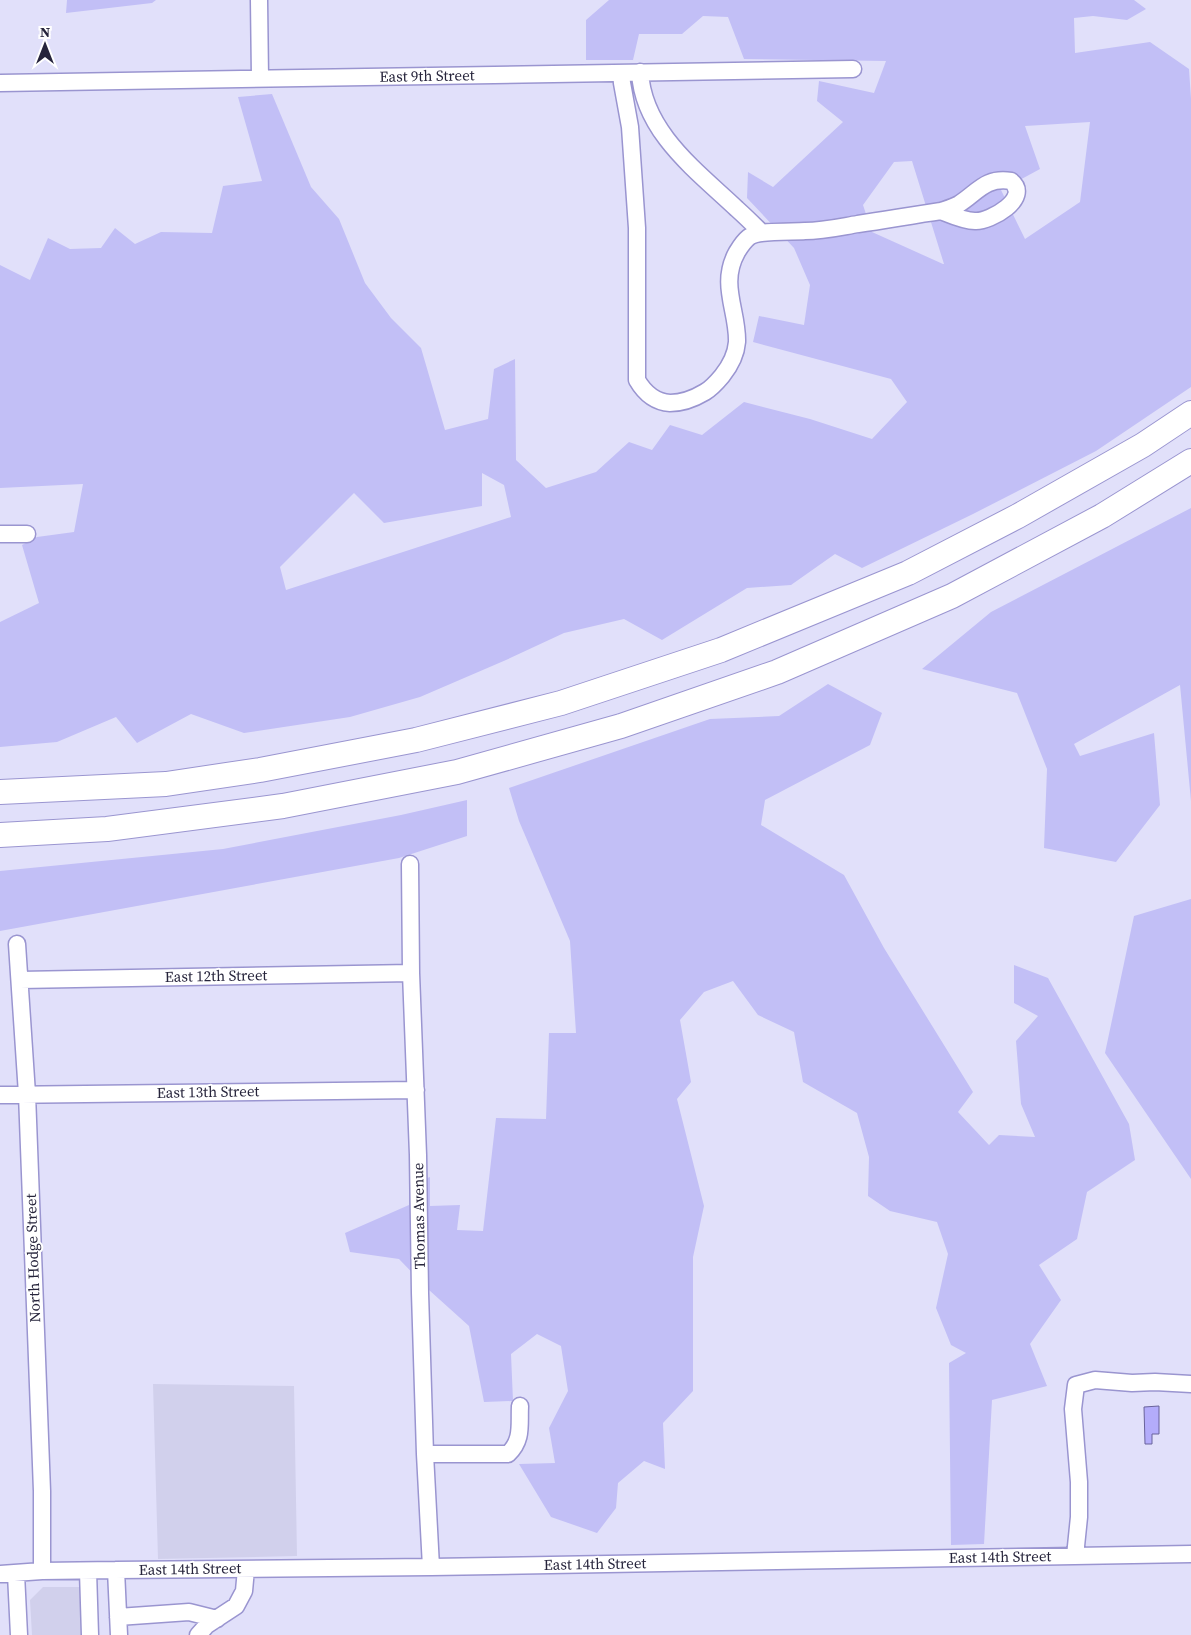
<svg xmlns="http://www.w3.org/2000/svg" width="1191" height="1635" font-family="'Source Serif 4',serif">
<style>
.built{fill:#d1d0ec}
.green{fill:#c2bff6;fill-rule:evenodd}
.building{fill:#b3acfb;stroke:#69639b}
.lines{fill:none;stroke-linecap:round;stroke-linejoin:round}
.minor-casing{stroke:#9a95d0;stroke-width:19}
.highway-casing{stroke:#9a95d0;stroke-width:26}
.minor{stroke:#fff;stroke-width:16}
.highway{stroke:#fff;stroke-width:24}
.labels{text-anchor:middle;stroke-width:4;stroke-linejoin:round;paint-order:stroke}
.street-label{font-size:15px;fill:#26243b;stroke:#fff}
</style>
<rect width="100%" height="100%" fill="#e1e0fa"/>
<path class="built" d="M153,1384L294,1386L297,1556L158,1559Z
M43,1587H96L97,1635H32L30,1600Z"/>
<path class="green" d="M67,0H156L152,3L66,13Z
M609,0H1134L1146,9L1127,20L1093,16L1074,18L1075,53L1150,42L1189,69L1191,99V387L1096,451L973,514L862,568L835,554L791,585L747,588L662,640L624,619L564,633L506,660L420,697L350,717L244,733L191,714L137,743L116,717L57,742L0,747V622L39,603L22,545L37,537L74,532L83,484L0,488V265L30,280L48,238L70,249L101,248L115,228L135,244L161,232L212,233L223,186L262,181L238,97L272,94L311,187L339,219L365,283L391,318L421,348L445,430L488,419L494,369L515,359L516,460L546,488L596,472L629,442L652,450L670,425L702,435L744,402L810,419L872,439L907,402L891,379L753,342L759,316L804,325L810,285L794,248L747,198L748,172L773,187L843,122L817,101L819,81L874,93L886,61L744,59L728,17L703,16L682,34H639L633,60H586V20ZM1090,122L1080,202L1025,239L1001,190L1040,169L1025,126ZM912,161L944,264H943L872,232L863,205L894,162ZM482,473L504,485L511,517L286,590L280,567L354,493L384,523L482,506Z
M1191,508V801L1180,685L1074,744L1080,756L1154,733L1160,805L1116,862L1044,848L1047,769L1017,693L922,669L991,612Z
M828,684L882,713L870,745L765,800L761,825L844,875L884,948L973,1092L958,1112L989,1145L999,1135L1035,1137L1021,1104L1016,1041L1038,1016L1014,1003V965L1048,978L1129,1124L1135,1160L1087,1192L1077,1239L1039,1265L1061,1300L1030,1344L1047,1386L992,1400L984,1544L951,1545L949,1363L966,1353L951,1345L936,1308L948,1254L937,1222L890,1211L868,1196L869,1157L857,1113L803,1082L794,1032L758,1015L733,981L704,992L680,1020L691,1082L677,1099L704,1206L693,1257V1391L663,1423L665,1469L644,1461L618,1483L616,1508L597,1533L551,1517L519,1464L555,1463L549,1428L568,1391L561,1346L537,1334L511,1354L513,1401L484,1402L469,1326L429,1290L399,1259L350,1252L345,1233L409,1205V1185L430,1177V1206L460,1205L457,1230L483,1231L496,1118L546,1119L549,1033H576L570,941L519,821L509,788L710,719L779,716Z
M467,800V836L399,858L0,931V871L223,849L401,815Z
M1191,899V1179L1105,1053L1134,916Z"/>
<path class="building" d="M1159,1406V1434H1152V1444H1145L1144,1407Z"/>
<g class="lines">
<g class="minor-casing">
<path id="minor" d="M259,0L260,78
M640,72C643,132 697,171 737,209C746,217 754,225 762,233
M621,73L622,83L630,127L637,228V380C644,392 654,402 670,403C682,403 695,398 705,392C712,388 717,382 722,376C730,366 736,355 737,342C738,311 719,284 737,252C740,247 744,241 749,237C759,230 792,232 805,231C823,231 840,227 858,224C886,220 913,215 941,211C947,209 954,207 959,204C978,192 985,177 1011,181C1032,198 990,222 975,221C964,221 951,215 941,211
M0,83L853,69
M0,534H27
M410,864L411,973L418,1155L420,1293L425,1454L431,1567
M17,944L27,1094L42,1491V1571
M20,980L411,973
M0,1095L416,1090
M425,1454H508C523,1440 519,1425 520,1406
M1075,1556L1079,1517V1482L1073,1409L1076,1385L1095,1380L1132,1383L1155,1382L1191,1384
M116,1570L119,1635
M88,1571L90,1635
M0,1574L42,1571L116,1570L431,1567L1191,1554
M16,1574L19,1635
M118,1617L189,1612L217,1619
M198,1635L207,1625L236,1606L244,1591L246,1569"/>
</g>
<g class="highway-casing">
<path id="highway" d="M0,792L166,784L260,770L416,740L561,703L721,650L908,573L1018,516L1143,445L1191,413
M0,835L107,829L283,806L457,772L621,726L777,672L952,596L1102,516L1191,461"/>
</g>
<use href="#minor" class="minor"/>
<use href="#highway" class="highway"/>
</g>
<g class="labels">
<g class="street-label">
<text transform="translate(427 76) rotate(-1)" y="5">East 9th Street</text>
<text transform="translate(216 976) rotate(-1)" y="5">East 12th Street</text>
<text transform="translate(208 1092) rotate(-1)" y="5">East 13th Street</text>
<text transform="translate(419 1216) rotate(-91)" y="5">Thomas Avenue</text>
<text transform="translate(33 1258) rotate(-92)" y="5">North Hodge Street</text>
<text transform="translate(1000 1557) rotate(-1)" y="5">East 14th Street</text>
<text transform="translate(595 1564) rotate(-1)" y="5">East 14th Street</text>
<text transform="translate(190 1569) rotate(-1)" y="5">East 14th Street</text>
</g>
</g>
<g transform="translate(45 45)" stroke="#ffffff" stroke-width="4" paint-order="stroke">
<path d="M0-4L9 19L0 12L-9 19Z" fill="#26243b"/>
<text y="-8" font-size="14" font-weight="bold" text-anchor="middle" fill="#26243b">N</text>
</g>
</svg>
